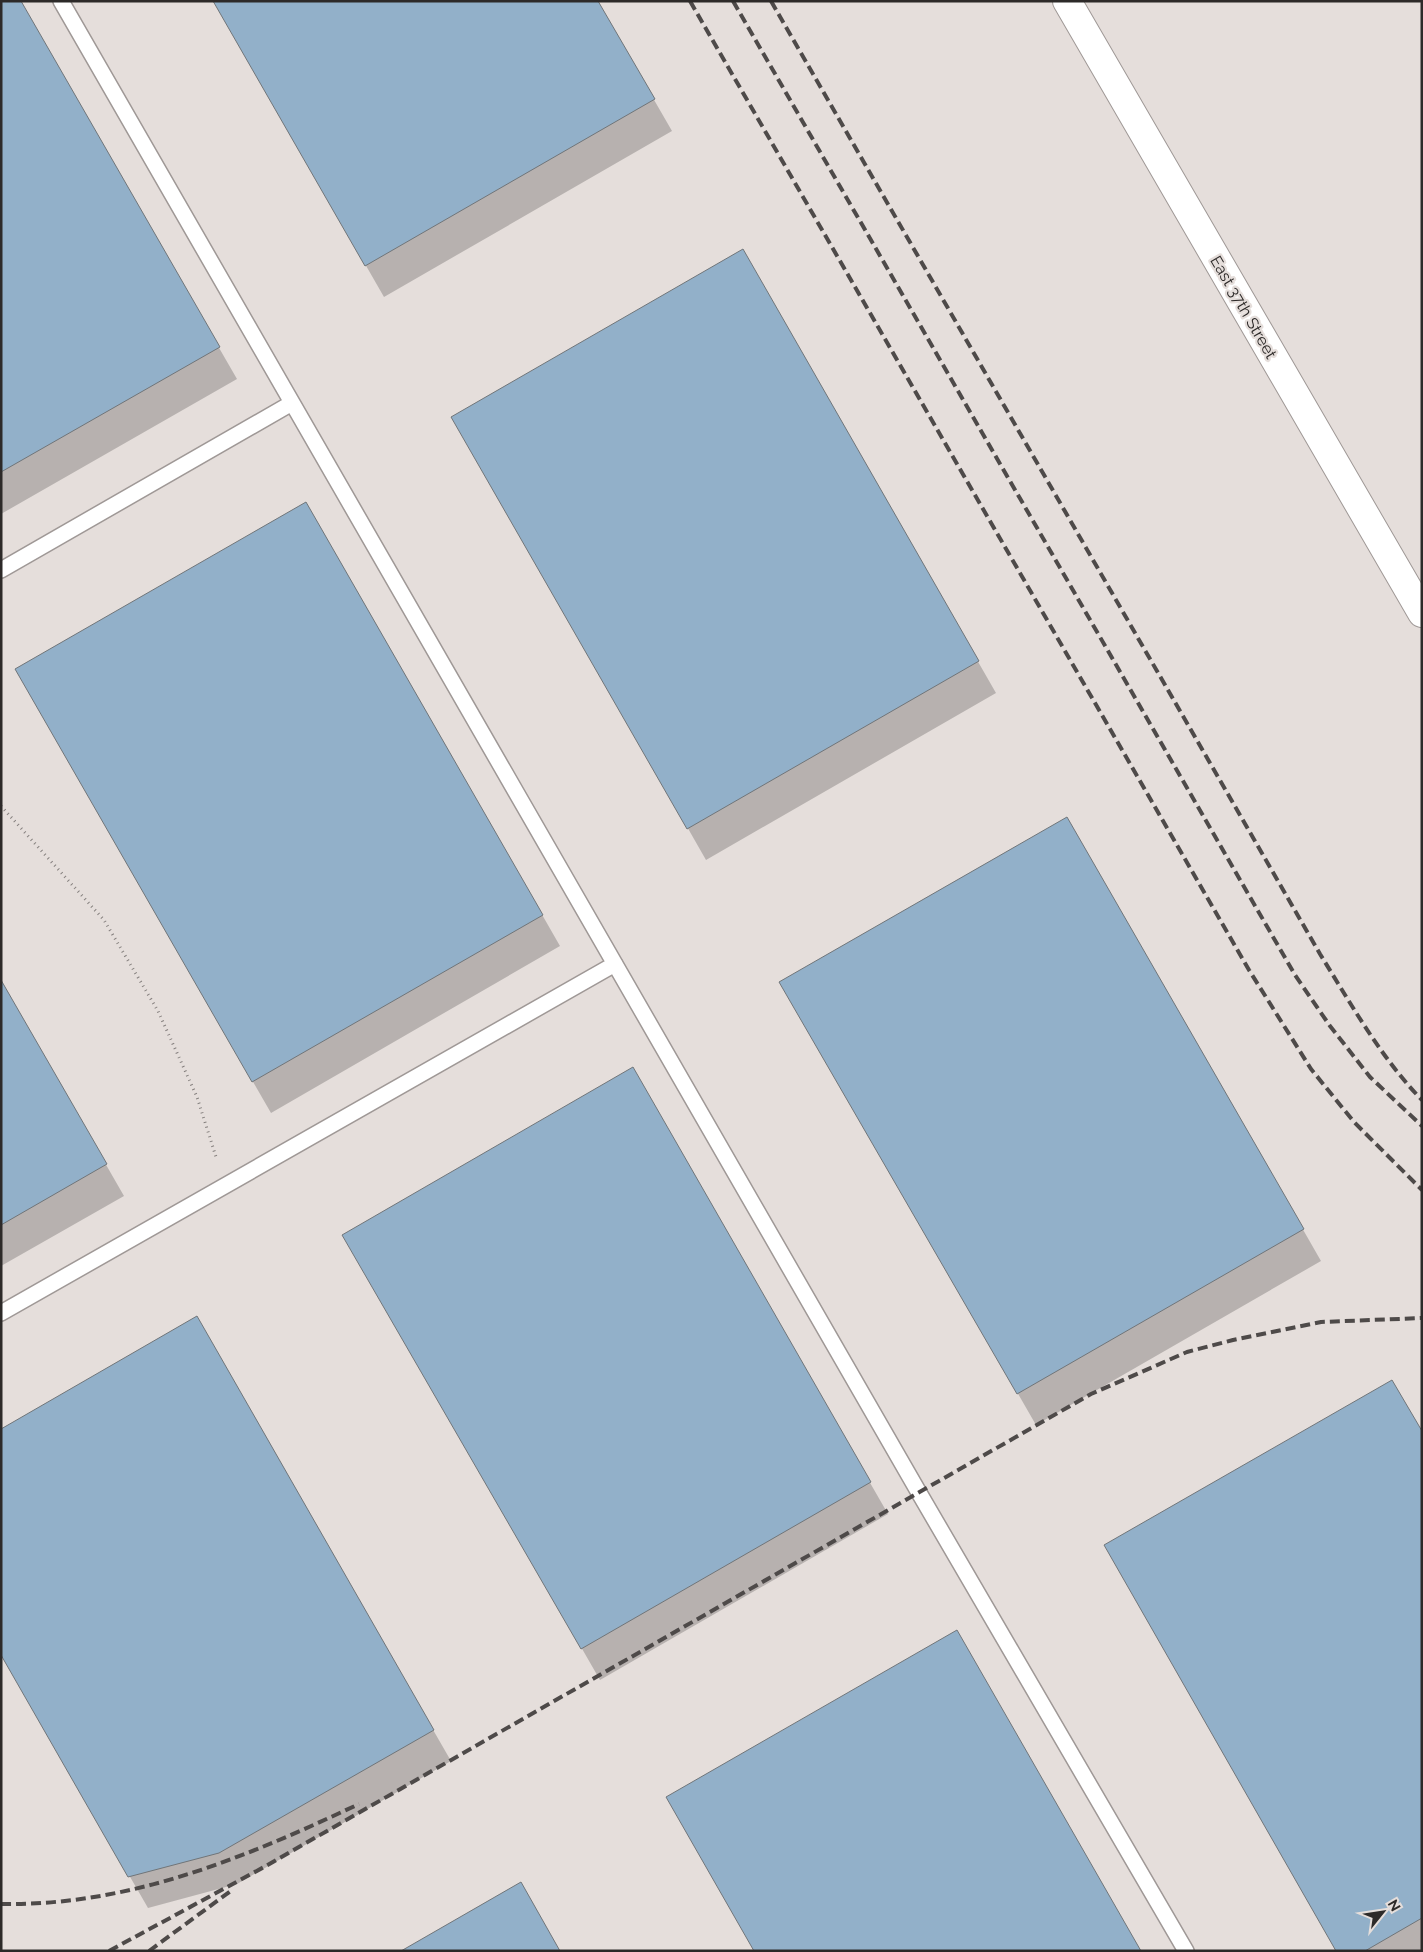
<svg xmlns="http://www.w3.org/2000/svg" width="1423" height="1952" font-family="Raleway,sans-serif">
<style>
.shadow{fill:#0003}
.building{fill:#92b0c9;stroke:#707579}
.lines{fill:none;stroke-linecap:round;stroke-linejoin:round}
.service-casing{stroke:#9f9896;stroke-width:18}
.minor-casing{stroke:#9f9896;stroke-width:30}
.path{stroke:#86817f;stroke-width:3;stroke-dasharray:1 4;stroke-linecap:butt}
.service{stroke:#fff;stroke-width:15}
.minor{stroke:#fff;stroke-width:28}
.rail{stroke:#4e4a49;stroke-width:4;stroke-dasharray:10 5;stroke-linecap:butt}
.labels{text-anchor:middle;stroke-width:4.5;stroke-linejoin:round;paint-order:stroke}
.street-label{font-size:16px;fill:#2d2a29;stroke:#e5dedb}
</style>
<rect width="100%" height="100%" fill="#e5dedb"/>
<path class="shadow" d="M1,1H19L237,379L1,514Z
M214,1H597L672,131L384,297Z
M742,251L996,693L706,860L453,417Z
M306,503L560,946L271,1113L16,669Z
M1067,818L1321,1261L1036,1425L781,983Z
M1,982L124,1196L1,1266Z
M632,1069L888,1514L600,1680L344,1235Z
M196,1318L451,1761L237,1884L148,1908L1,1653Z
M1422,1433V1951H1338Z"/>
<path class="building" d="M1,1H21L220,347L1,472Z
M213,1H598L655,99L365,266Z
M743,249L979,661L687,829L451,417Z
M306,502L543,915L252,1082L15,669Z
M1067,817L1304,1229L1017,1394L779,982Z
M1,980L107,1164L1,1225Z
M633,1067L871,1482L581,1649L342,1235Z
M197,1316L434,1730L219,1853L128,1877L1,1655V1429Z
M1392,1380L1422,1431V1918L1365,1951H1336L1104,1545Z
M957,1630L1141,1951H754L666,1797Z
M521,1882L560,1951H401Z"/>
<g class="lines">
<g class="service-casing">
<path id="service" d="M61,1L918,1491L1186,1951
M1,570L292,403
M1,1313L615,964"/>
</g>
<g class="minor-casing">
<path id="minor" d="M1067,1L1422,613"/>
</g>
<path class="path" d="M1,806L104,920L158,1011L197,1097L217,1160"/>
<use href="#service" class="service"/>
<use href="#minor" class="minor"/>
<path class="rail" d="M690,1L1249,970L1311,1069L1354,1122L1422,1190
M733,1L1295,975L1330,1026L1370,1077L1422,1126
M771,1L1320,954C1351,1004 1381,1058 1422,1100
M1,1904C130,1906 244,1858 359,1804
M109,1951L264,1867L1091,1394L1187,1352L1233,1340L1321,1322L1422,1318
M149,1951L232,1890"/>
</g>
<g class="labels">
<g class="street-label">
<text transform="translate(1244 307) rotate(60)" y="6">East 37th Street</text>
</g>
</g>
<rect width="1423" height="1952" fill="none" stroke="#2d2a29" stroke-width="5"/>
<g transform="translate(1383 1912) rotate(60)" stroke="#e5dedb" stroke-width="4" paint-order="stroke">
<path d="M0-4L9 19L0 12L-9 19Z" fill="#2d2a29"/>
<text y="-8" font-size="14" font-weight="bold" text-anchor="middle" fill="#2d2a29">N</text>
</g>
</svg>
